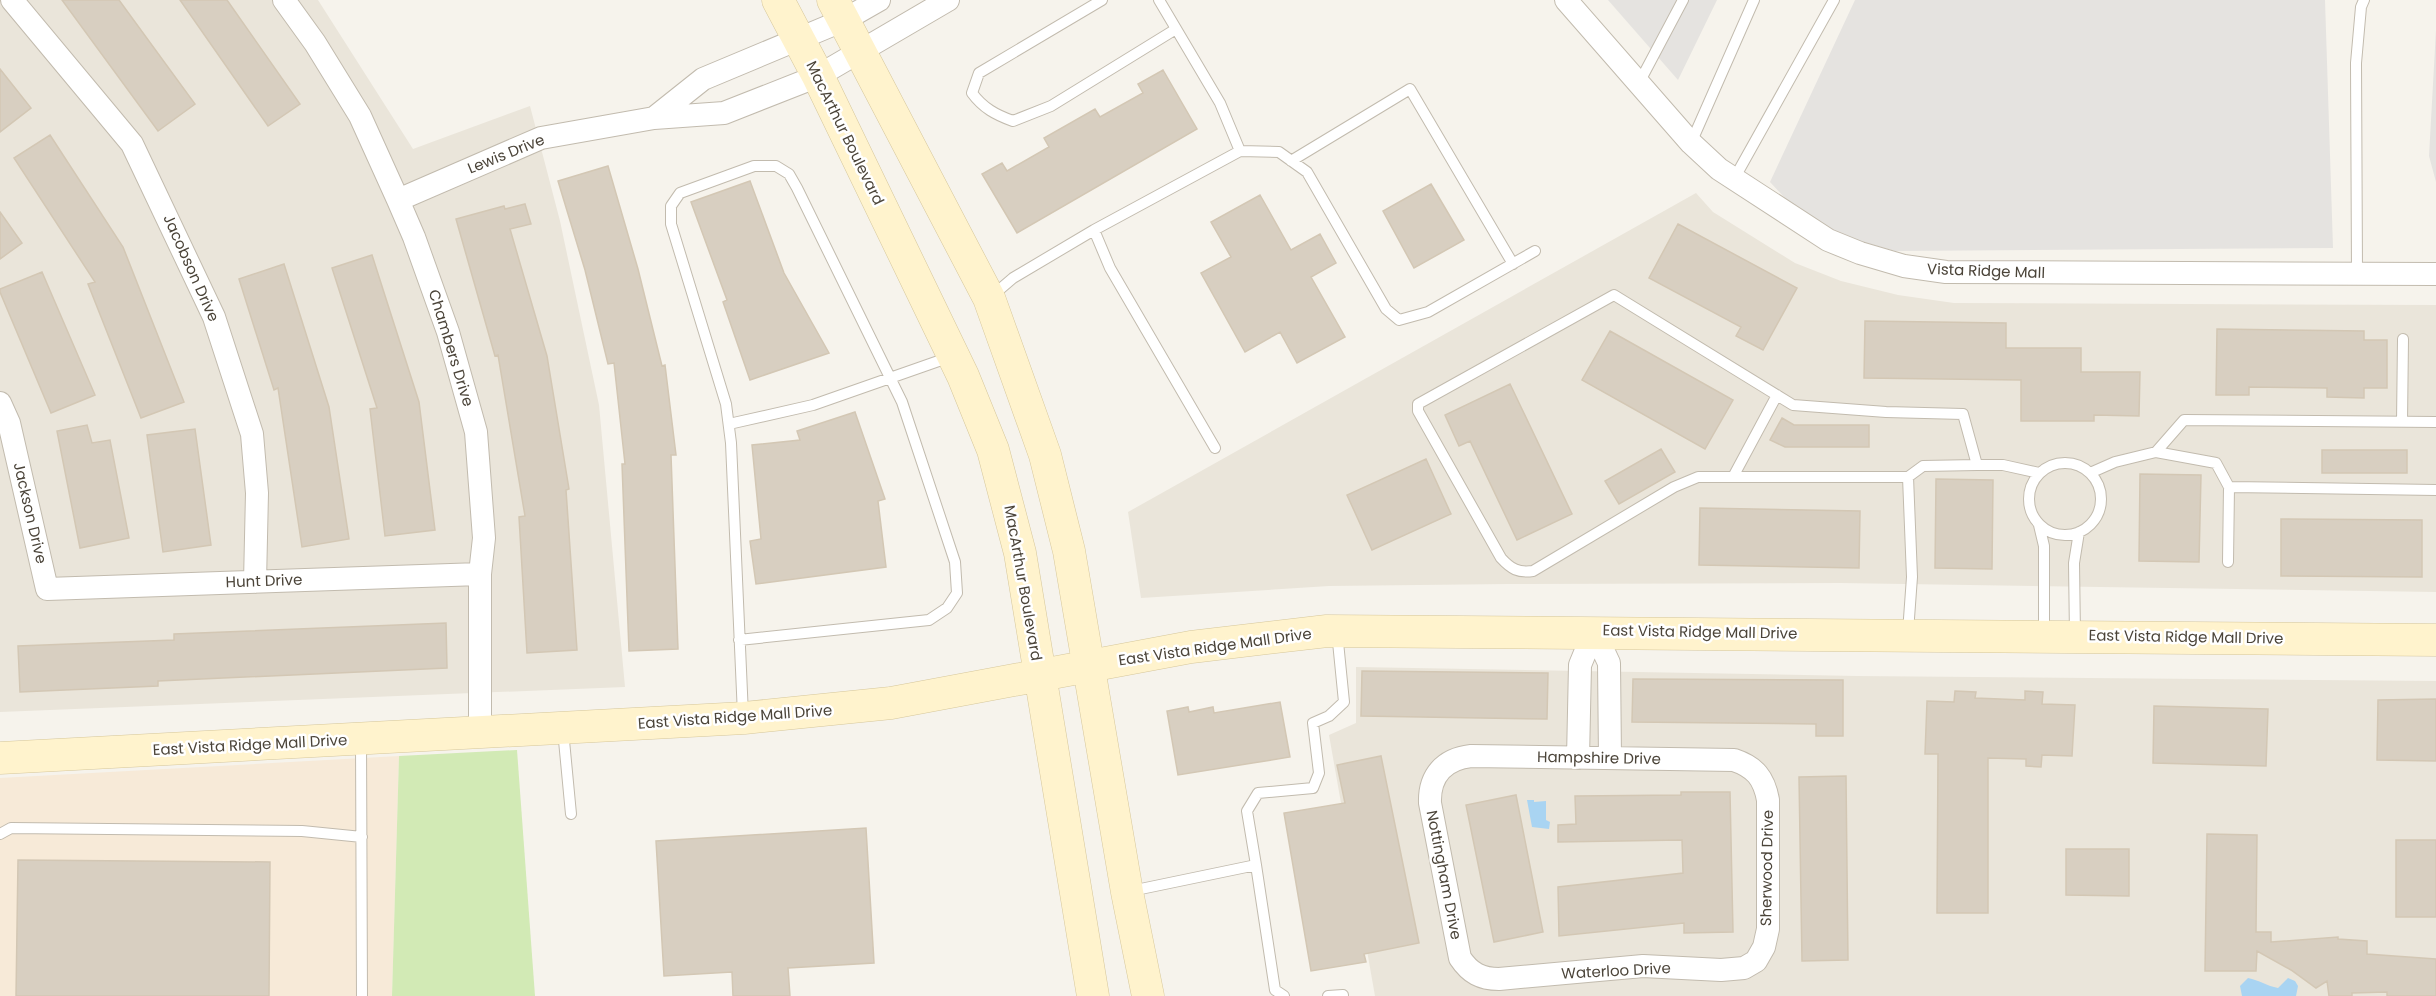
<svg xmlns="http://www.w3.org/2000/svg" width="2436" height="996" font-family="Poppins,sans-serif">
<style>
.residential{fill:#eae5da}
.commercial{fill:#f7ead8}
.green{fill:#d2eab5}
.parking{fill:#e5e3e0}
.water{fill:#a9d4f2}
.building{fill:#d8cfc1;stroke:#d3c7b4;stroke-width:1.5}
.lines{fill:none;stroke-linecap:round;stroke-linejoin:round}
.service-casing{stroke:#c2bbae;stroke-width:12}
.minor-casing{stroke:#c2bbae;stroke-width:24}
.secondary-casing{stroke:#d6c79b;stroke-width:33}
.service{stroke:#fff;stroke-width:10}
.minor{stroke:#fff;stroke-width:22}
.secondary{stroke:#fff3cd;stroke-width:32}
.labels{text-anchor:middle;stroke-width:5;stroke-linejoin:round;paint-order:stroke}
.street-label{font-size:15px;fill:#4b4439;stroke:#fff}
</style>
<rect width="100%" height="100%" fill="#f6f3ec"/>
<path class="residential" d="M0,0H318L413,149L530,106L560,221L599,405L625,687L0,712Z
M1696,193L1713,212L1795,263L1841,281L1898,295L1954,303L2436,305V592L1840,583L1508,584L1329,586L1141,598L1128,512Z
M1356,667L1857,676L2436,681V996H1375L1329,735L1356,723Z"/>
<path class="commercial" d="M399,756L392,996H0V778Z"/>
<path class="green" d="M517,750L535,996H392L399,756Z"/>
<path class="parking" d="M1608,0H1717L1678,80Z
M1855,0H2325L2333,248L1895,251L1845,237L1798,212L1770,182Z
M2436,30V182L2429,156Z"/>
<path class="water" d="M1527,800H1534V802L1546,801V820L1550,822L1549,829L1532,827Z
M2248,978C2259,980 2267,986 2278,988L2288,978L2295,981L2298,986L2296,996H2242L2240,986Z"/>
<path class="building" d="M62,0H119L195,104L158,131Z
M180,0H227L300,104L268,126Z
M0,69L31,108L0,132Z
M1163,70L1197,129L1017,233L982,174L1002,163L1007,171L1049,147L1044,138L1095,109L1100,117L1143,93L1138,84Z
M50,135L123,247L184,402L141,418L88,284L95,282L14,158Z
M608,166L638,269L662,366L665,365L676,455H671L678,649L629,651L622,464H625L614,363L608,364L585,270L558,181Z
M750,181L784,273L829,353L750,380L723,302L727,300L691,202Z
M1431,184L1464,240L1414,268L1383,211Z
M1260,195L1291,250L1320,234L1336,263L1311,277L1345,337L1297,363L1280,332L1245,352L1201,273L1231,257L1211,222Z
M525,204L531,224L510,229L547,356L569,489L566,490L577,650L527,653L519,517L525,516L498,355L495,356L456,219L504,206L505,209Z
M0,212L22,243L0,259Z
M1678,224L1797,288L1763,350L1736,336L1741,327L1649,278Z
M372,255L419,402L435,530L385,536L370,409L377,408L332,268Z
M284,264L329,407L349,539L302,547L278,388L274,390L239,279Z
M42,272L95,395L51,413L0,292V289Z
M1865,321L2006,323V348H2081V372H2140L2139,416L2094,415V421H2021V380L1864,378Z
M2217,329L2364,331V340H2387V388H2364V398L2327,397V388L2249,387V395H2216Z
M1610,331L1733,400L1705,449L1582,380Z
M1510,384L1572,514L1517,540L1470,441L1459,446L1445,415Z
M855,412L885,499L878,501L886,567L756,584L750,541L761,539L752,445L800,440L797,431Z
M1782,418L1794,425H1869V447H1785L1770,440Z
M87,425L92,443L110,440L129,538L80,548L57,431Z
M195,429L211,545L163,552L147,435Z
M1661,449L1675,472L1619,504L1605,481Z
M2322,450H2407V473H2322Z
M1426,459L1451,514L1372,550L1347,495Z
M2140,474L2201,475L2199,562L2139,561Z
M1936,479L1993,480L1992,569L1935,568Z
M1700,508L1860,511L1859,568L1699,565Z
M2281,519L2422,520V577L2281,576Z
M446,623L447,668L158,681V686L20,692L18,646L174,640V634Z
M1362,671L1548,673L1547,719L1361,716Z
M1633,679L1843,680V736H1816V724L1632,722Z
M1955,691L1976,692L1975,698L2025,700V691L2043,692L2042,704L2075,705L2072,756L2042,755L2041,767L2026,766V759L1988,758V913H1937L1938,754H1925L1927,701L1954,702Z
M2436,699V761L2377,760L2378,700Z
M1280,702L1290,757L1178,775L1167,711L1188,707L1189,712L1213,707L1214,713Z
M2154,706L2268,709L2266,766L2153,763Z
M1381,756L1419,943L1364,954L1366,962L1311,971L1284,813L1345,803L1337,765Z
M1846,776L1848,960L1802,961L1799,777Z
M1681,792H1730L1733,932L1684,933V923L1559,936L1558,887L1683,873L1682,840L1558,842V825L1576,824L1575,796L1681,795Z
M1516,795L1543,932L1494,942L1466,805Z
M866,828L874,963L788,968L790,996H733L732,972L664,976L656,841Z
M2207,834L2257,835L2256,932H2271V942L2338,937V939L2367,941V954L2436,959V996H2387V992L2352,993V996H2329L2327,981L2316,988L2291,970L2257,951L2256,971H2205Z
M2396,840H2436V917H2396Z
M2066,849H2129V896L2066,895Z
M18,860L270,862L269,996H16Z"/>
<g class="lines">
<g class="service-casing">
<path id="service" d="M1102,0L979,73L972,93C983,108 996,115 1013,121L1051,106L1176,29
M1159,0L1220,103L1240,151
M1639,83L1683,0
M1691,143L1754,0
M1291,161L1410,89L1513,264
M1734,179L1834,0
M1094,230L1110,268L1215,448
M2357,272L2356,63L2361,7L2364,0
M992,296L1013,278L1094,230L1240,151L1279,152L1307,172L1386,309L1399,320L1428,312L1535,251
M2402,422L2403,339
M729,424L813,405L950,357
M2156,452L2216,463L2229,487L2436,490
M2029 499a36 36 0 1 1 72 0a36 36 0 1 1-72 0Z
M1977,465L1963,414L1886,412L1793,405L1614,295L1418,404V411L1501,558C1511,569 1518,573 1533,571L1674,487L1698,477H1908L1923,466L1977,465H2003L2039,473
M2090,473L2115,462L2156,452L2184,420L2436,422
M1733,477L1777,395
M1908,477L1912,577L1908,632
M2039,525L2044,546V635
M2228,562L2229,487
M2075,636L2074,563L2079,532
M739,640L929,620L947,608L957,593L955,562L902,402L797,188L789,174L776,166H754L680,193L671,206V224L726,404L731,443L743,715
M563,730L571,814
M361,741L362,996
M0,834L11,828L302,831L362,837
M1256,865L1275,990L1284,996
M1131,891L1256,865L1247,811L1258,793L1313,788L1319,773L1313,723L1329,716L1344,702L1337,632
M1328,996L1343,995"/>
</g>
<g class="minor-casing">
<path id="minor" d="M12,0L132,144L214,317L252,434L257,493L255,582
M284,0L315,43L360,116L398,200L414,237L448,332L476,432L484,538L480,574V732
M1566,0L1691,143L1719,169L1828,240L1860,253L1904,266L1946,272L2436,274
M654,118L703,79L844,20L879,0
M398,200L541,138L654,118L724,113L818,76L948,0
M0,403L9,423L47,589L480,574
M1594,631L1609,663L1610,758
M1471,756L1734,760C1755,767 1764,778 1768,800V929L1764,947L1756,961L1744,968L1721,970L1643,966L1499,979C1481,979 1470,973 1460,958L1430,803C1429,776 1444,759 1471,756Z
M1578,758L1580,665L1594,631"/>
</g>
<g class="secondary-casing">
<path id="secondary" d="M778,0L818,76L963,376L993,450L1020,553L1093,996
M833,0L989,298L1045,455L1069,551L1127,892L1148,996
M0,758L744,718L891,703L1191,647L1327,631L2436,640"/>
</g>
<use href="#service" class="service"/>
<use href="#minor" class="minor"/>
<use href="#secondary" class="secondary"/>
</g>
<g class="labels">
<g class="street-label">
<text transform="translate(845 133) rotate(64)" y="5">MacArthur Boulevard</text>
<text transform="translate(506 154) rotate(-22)" y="5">Lewis Drive</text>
<text transform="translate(191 268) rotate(66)" y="5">Jacobson Drive</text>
<text transform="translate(1986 271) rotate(2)" y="5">Vista Ridge Mall</text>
<text transform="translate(451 348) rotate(73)" y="5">Chambers Drive</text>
<text transform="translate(30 513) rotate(77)" y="5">Jackson Drive</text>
<text transform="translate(264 581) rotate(-2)" y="5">Hunt Drive</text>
<text transform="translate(1023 583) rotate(80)" y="5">MacArthur Boulevard</text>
<text transform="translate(1700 632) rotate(1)" y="5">East Vista Ridge Mall Drive</text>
<text transform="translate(2186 637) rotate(1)" y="5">East Vista Ridge Mall Drive</text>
<text transform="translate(1215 647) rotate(-8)" y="5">East Vista Ridge Mall Drive</text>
<text transform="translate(735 717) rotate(-4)" y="5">East Vista Ridge Mall Drive</text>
<text transform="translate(250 745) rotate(-3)" y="5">East Vista Ridge Mall Drive</text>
<text transform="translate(1599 758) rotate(1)" y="5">Hampshire Drive</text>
<text transform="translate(1767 868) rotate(-89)" y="5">Sherwood Drive</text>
<text transform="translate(1444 875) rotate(79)" y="5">Nottingham Drive</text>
<text transform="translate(1616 971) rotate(-3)" y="5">Waterloo Drive</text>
</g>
</g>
</svg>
